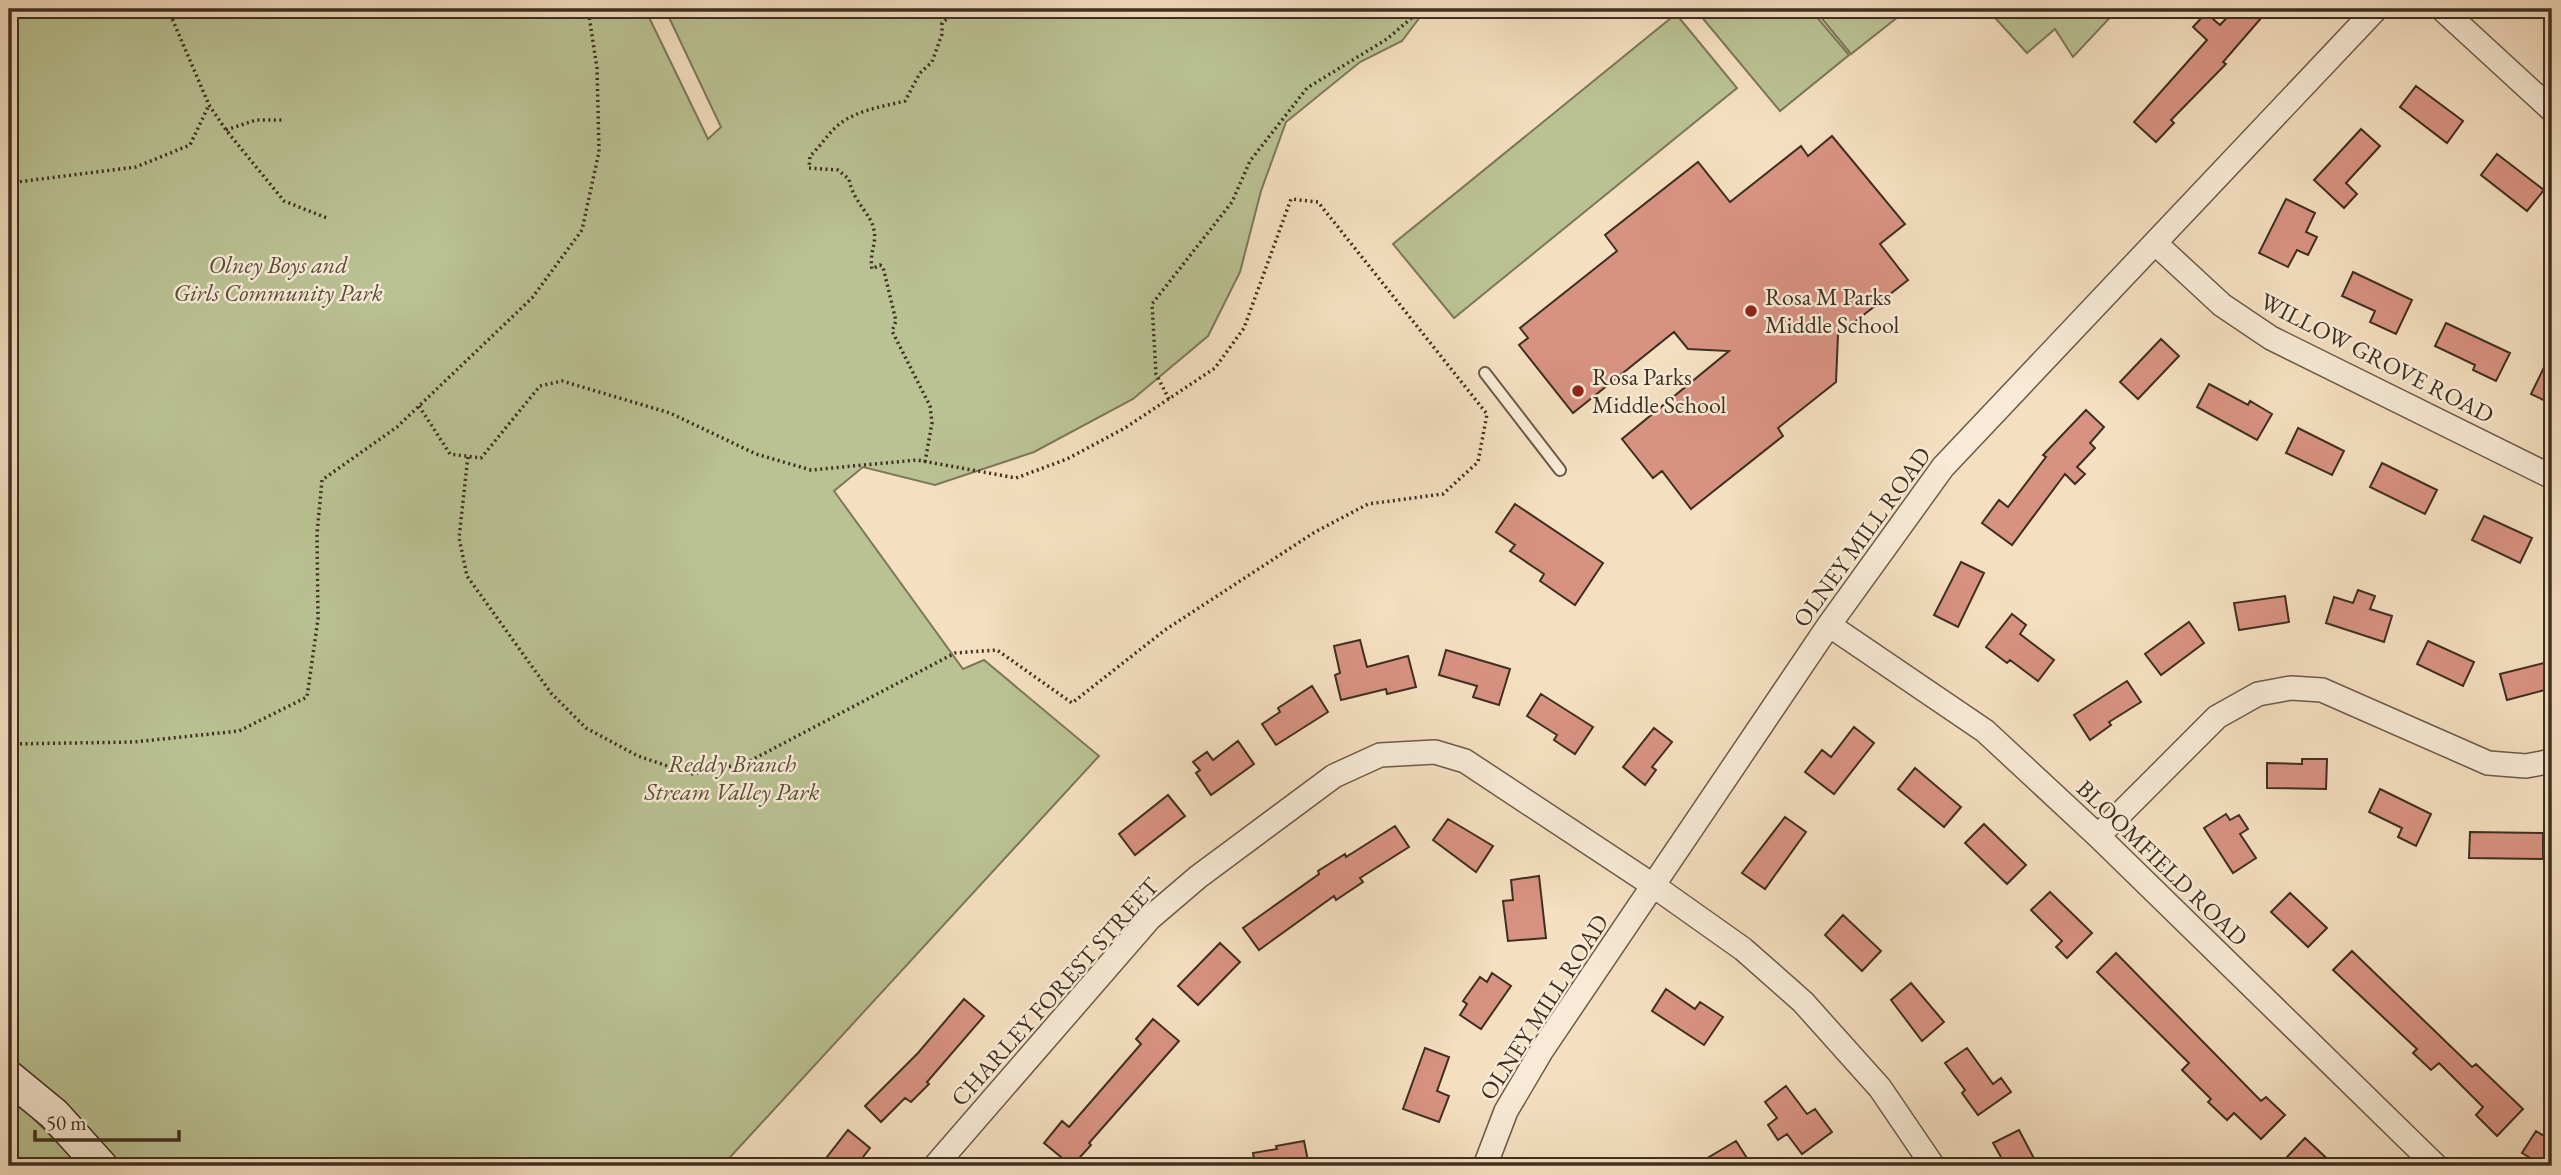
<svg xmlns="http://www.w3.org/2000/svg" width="2561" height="1175" font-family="'EB Garamond',serif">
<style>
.green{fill:#bac293;stroke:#7c785a;stroke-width:2}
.building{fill:#d89282;stroke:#3f2f20;stroke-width:2}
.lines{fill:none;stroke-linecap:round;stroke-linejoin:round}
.lane-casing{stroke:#6c5b48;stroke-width:14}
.street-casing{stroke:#6c5b48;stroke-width:26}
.secondary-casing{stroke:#3f2f20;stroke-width:35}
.path{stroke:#3f2f20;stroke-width:3.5;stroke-dasharray:2 3.5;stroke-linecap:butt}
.lane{stroke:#f8ead6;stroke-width:10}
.street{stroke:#f8ead6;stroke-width:23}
.secondary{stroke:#f8ead6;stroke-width:32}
.poi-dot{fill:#8f2418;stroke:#f8ead6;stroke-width:2.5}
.labels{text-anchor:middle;stroke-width:5;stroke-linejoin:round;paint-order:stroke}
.park-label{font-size:24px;font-style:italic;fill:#584c37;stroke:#f8ead6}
.poi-label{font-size:24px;fill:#3f2f20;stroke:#f8ead6;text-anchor:start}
.street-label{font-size:24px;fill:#3f2f20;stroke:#f8ead6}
</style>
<rect width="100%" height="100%" fill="#f4dfc0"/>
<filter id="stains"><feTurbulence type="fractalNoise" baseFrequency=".00286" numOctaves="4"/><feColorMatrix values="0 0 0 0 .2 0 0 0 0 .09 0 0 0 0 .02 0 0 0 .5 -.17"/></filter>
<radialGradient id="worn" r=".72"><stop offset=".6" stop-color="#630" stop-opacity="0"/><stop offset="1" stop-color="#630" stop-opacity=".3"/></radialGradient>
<path class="green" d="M9,9H645L708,139L721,127L665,9H1426L1402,41L1360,62L1286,122L1261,191L1240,272L1208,336L1133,399L1034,452L935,485L863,467L834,491L963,669L984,660L1099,756L722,1166H101L9,1077Z
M1695,9H1810L1849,55L1780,111Z
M1814,9H1908L1851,54Z
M1987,9H2118L2073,57L2055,29L2027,53Z
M1676,14L1737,88L1454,318L1393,244Z
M9,1094L81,1166H9Z"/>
<path class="building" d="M2235,9H2269L2223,62L2226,64L2171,120L2174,123L2156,142L2134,122L2207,40L2193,27L2206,13L2220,25Z
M2416,86L2463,121L2447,143L2400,107Z
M2361,129L2380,146L2346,183L2357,194L2344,208L2314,180Z
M1832,136L1905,224L1880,244L1908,280L1838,335L1836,382L1778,428L1783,436L1691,509L1662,471L1653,478L1622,439L1729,351L1688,349L1674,332L1573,413L1519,345L1528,338L1520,328L1617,251L1605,235L1698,162L1730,202L1801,146L1808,156Z
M2497,154L2544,190L2527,211L2481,175Z
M2286,199L2315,213L2306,232L2317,237L2308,255L2297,250L2288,267L2259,253Z
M2353,272L2412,300L2396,334L2370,322L2375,311L2342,296Z
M2446,323L2510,353L2496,381L2473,370L2475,365L2435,346Z
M2161,339L2179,356L2138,399L2120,382Z
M2552,351V404L2531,394Z
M2209,384L2248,405L2250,401L2272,414L2257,440L2197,407Z
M2086,410L2104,427L2090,443L2095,448L2077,467L2085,474L2075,484L2065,474L2012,545L1982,523L1999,500L2008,507L2046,457L2043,455Z
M2298,428L2344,451L2332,475L2286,453Z
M2382,463L2437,490L2425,514L2370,487Z
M1515,504L1603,563L1575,605L1540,581L1544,574L1510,551L1515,545L1496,532Z
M2484,516L2532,538L2520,563L2472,540Z
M1961,562L1984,573L1958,627L1934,615Z
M2358,590L2375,596L2370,609L2392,616L2384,642L2326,623L2334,597L2353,603Z
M2285,596L2289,622L2239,630L2234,603Z
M2012,614L2026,625L2020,634L2054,660L2038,681L2010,660L2007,663L1986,647Z
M2189,622L2204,643L2161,675L2145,654Z
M1360,640L1367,667L1408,656L1416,687L1387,694L1386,689L1341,700L1335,675L1340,673L1334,646Z
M2428,641L2474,662L2463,686L2417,664Z
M1446,650L1510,669L1499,705L1473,697L1477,686L1439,675Z
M2552,661V688L2507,700L2500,674Z
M2127,681L2141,702L2109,722L2111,725L2090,740L2074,715Z
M1312,686L1328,712L1276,745L1262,724L1280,712L1278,708Z
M1541,694L1593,727L1575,754L1554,740L1557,735L1527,716Z
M1854,727L1874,743L1834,794L1805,772L1822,750L1831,757Z
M1654,728L1672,742L1652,767L1656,770L1645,785L1623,767Z
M1238,741L1254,764L1211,795L1196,773L1200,770L1193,762L1207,752L1213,760Z
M2302,759H2327L2326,789L2267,788V763L2302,764Z
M1915,768L1961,807L1944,827L1898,789Z
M2380,789L2431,814L2416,846L2398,837L2402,828L2369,812Z
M1168,795L1185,816L1135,855L1119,834Z
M2226,814L2230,820L2239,815L2248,829L2240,834L2256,858L2233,873L2204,828Z
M1785,817L1806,832L1765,889L1742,873Z
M1448,819L1493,846L1476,872L1433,840Z
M1984,824L2026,865L2007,884L1965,843Z
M1395,826L1409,847L1360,878L1363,882L1336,900L1334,896L1259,950L1243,928L1319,874L1318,871L1345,854L1346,857Z
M2470,832L2543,833V859L2469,858Z
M1539,876L1546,938L1508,941L1503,901L1513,900L1511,880Z
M2050,892L2092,933L2067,958L2056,947L2062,941L2031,910Z
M2290,893L2327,928L2308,947L2271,912Z
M1843,915L1881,951L1862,971L1825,935Z
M1220,943L1240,962L1198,1005L1178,986Z
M2352,951L2472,1067L2476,1064L2523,1109L2497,1136L2476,1115L2483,1107L2439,1063L2431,1070L2413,1053L2417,1049L2333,970Z
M2116,953L2261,1101L2266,1097L2285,1115L2261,1139L2234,1113L2227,1120L2208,1102L2211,1099L2182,1070L2189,1063L2097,972Z
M1492,973L1511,986L1481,1029L1460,1015L1467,1004L1463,1001L1480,977L1487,982Z
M1911,983L1944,1022L1922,1041L1891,1000Z
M1666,989L1695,1009L1700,1002L1723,1017L1704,1045L1652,1011Z
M964,999L984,1016L927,1082L929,1084L911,1102L905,1098L881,1122L865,1106L918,1053Z
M1153,1019L1179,1041L1089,1143L1091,1145L1072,1166L1044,1143L1062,1121L1069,1127L1141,1044L1136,1039Z
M1425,1048L1449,1057L1437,1091L1449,1096L1439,1122L1403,1109Z
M1967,1048L1993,1084L2001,1078L2011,1092L1978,1115L1962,1093L1965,1090L1945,1063Z
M1786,1086L1807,1114L1815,1109L1832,1132L1802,1154L1787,1134L1778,1140L1768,1125L1777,1118L1765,1102Z
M848,1130L870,1148L856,1166H820Z
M2019,1130L2038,1166H2006L1993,1143Z
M2536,1131L2552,1141V1166H2544L2522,1153Z
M2305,1138L2335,1166H2296L2287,1157Z
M1304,1141L1309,1166H1255L1253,1153L1277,1149L1276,1146Z
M1736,1141L1752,1166H1694Z"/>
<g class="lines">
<g class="lane-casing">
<path id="lane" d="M1485,373L1560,470"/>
</g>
<g class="street-casing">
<path id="street" d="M2442,9L2552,110
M2155,243L2222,305L2271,338L2552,477
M1829,625L1985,731L2098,836L2436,1166
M2098,836L2217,717L2258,694L2291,688L2322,690L2488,763L2526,766L2552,761
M935,1166L1150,918L1198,877L1334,776L1380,755L1435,752L1465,761L1654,886L1743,949L1803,1002L1880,1088L1933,1166
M1485,1166L1506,1111L1542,1050L1829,625L1943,467L2376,9"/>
</g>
<g class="secondary-casing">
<path id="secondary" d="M9,1077L54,1114L101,1166"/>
</g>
<path class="path" d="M168,9L209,105L226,130L284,201L327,218
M226,130L256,120H285
M9,183L136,167L190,145L209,105
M1169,399L1156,374L1152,304L1232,202L1250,161L1307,88L1387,39L1422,9
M419,406L450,454L481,458L540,386L562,381L670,413L756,454L811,470L917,460L1016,478L1067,459L1125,428L1215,368L1244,328L1291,199L1318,202L1487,414L1478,462L1443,494L1368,504L1315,532L1165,630L1072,703L997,650L955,653L746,763L691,774L638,756L586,728L551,693L467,576L459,538L468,456
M925,462L932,423L930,406L892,331L896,321L883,267L880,265L872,269C869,252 877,244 874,230C872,215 853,202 849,179L838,170L809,168L810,156C820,147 827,135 837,126C856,110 881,107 905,101L920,73L932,62L942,34V23L959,9
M9,744L134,742L239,731L307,697L318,619L317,534L322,480L397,427L532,298L582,230L599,152L597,68L588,9"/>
<use href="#lane" class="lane"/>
<use href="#street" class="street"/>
<use href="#secondary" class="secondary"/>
</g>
<g class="poi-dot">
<circle cx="1751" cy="311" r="7"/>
<circle cx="1578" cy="391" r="7"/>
</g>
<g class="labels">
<g class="park-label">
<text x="278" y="273">Olney Boys and<tspan x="278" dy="28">Girls Community Park</tspan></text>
<text x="732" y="772">Reddy Branch<tspan x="732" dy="28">Stream Valley Park</tspan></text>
</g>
<g class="poi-label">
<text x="1765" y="305">Rosa M Parks<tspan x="1765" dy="28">Middle School</tspan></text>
<text x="1592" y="385">Rosa Parks<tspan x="1592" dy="28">Middle School</tspan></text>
</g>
<g class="street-label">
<text transform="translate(2377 358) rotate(27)" y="8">WILLOW GROVE ROAD</text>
<text transform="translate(1862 537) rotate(-54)" y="8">OLNEY MILL ROAD</text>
<text transform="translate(2162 863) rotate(44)" y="8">BLOOMFIELD ROAD</text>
<text transform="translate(1055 992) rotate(-48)" y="8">CHARLEY FOREST STREET</text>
<text transform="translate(1544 1007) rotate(-57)" y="8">OLNEY MILL ROAD</text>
</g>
</g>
<rect width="2561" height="1175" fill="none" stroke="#f4dfc0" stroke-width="35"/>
<rect x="10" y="10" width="2540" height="1154" fill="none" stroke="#3f2f20" stroke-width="3.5"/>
<rect x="18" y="18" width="2526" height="1140" fill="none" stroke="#3f2f20" stroke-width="2"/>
<path d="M35 1130v10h144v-10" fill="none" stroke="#3f2f20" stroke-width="3.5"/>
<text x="46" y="1130" font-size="21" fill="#3f2f20" stroke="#f8ead6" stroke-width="5" paint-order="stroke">50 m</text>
<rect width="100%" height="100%" filter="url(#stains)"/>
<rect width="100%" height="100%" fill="url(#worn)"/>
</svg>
